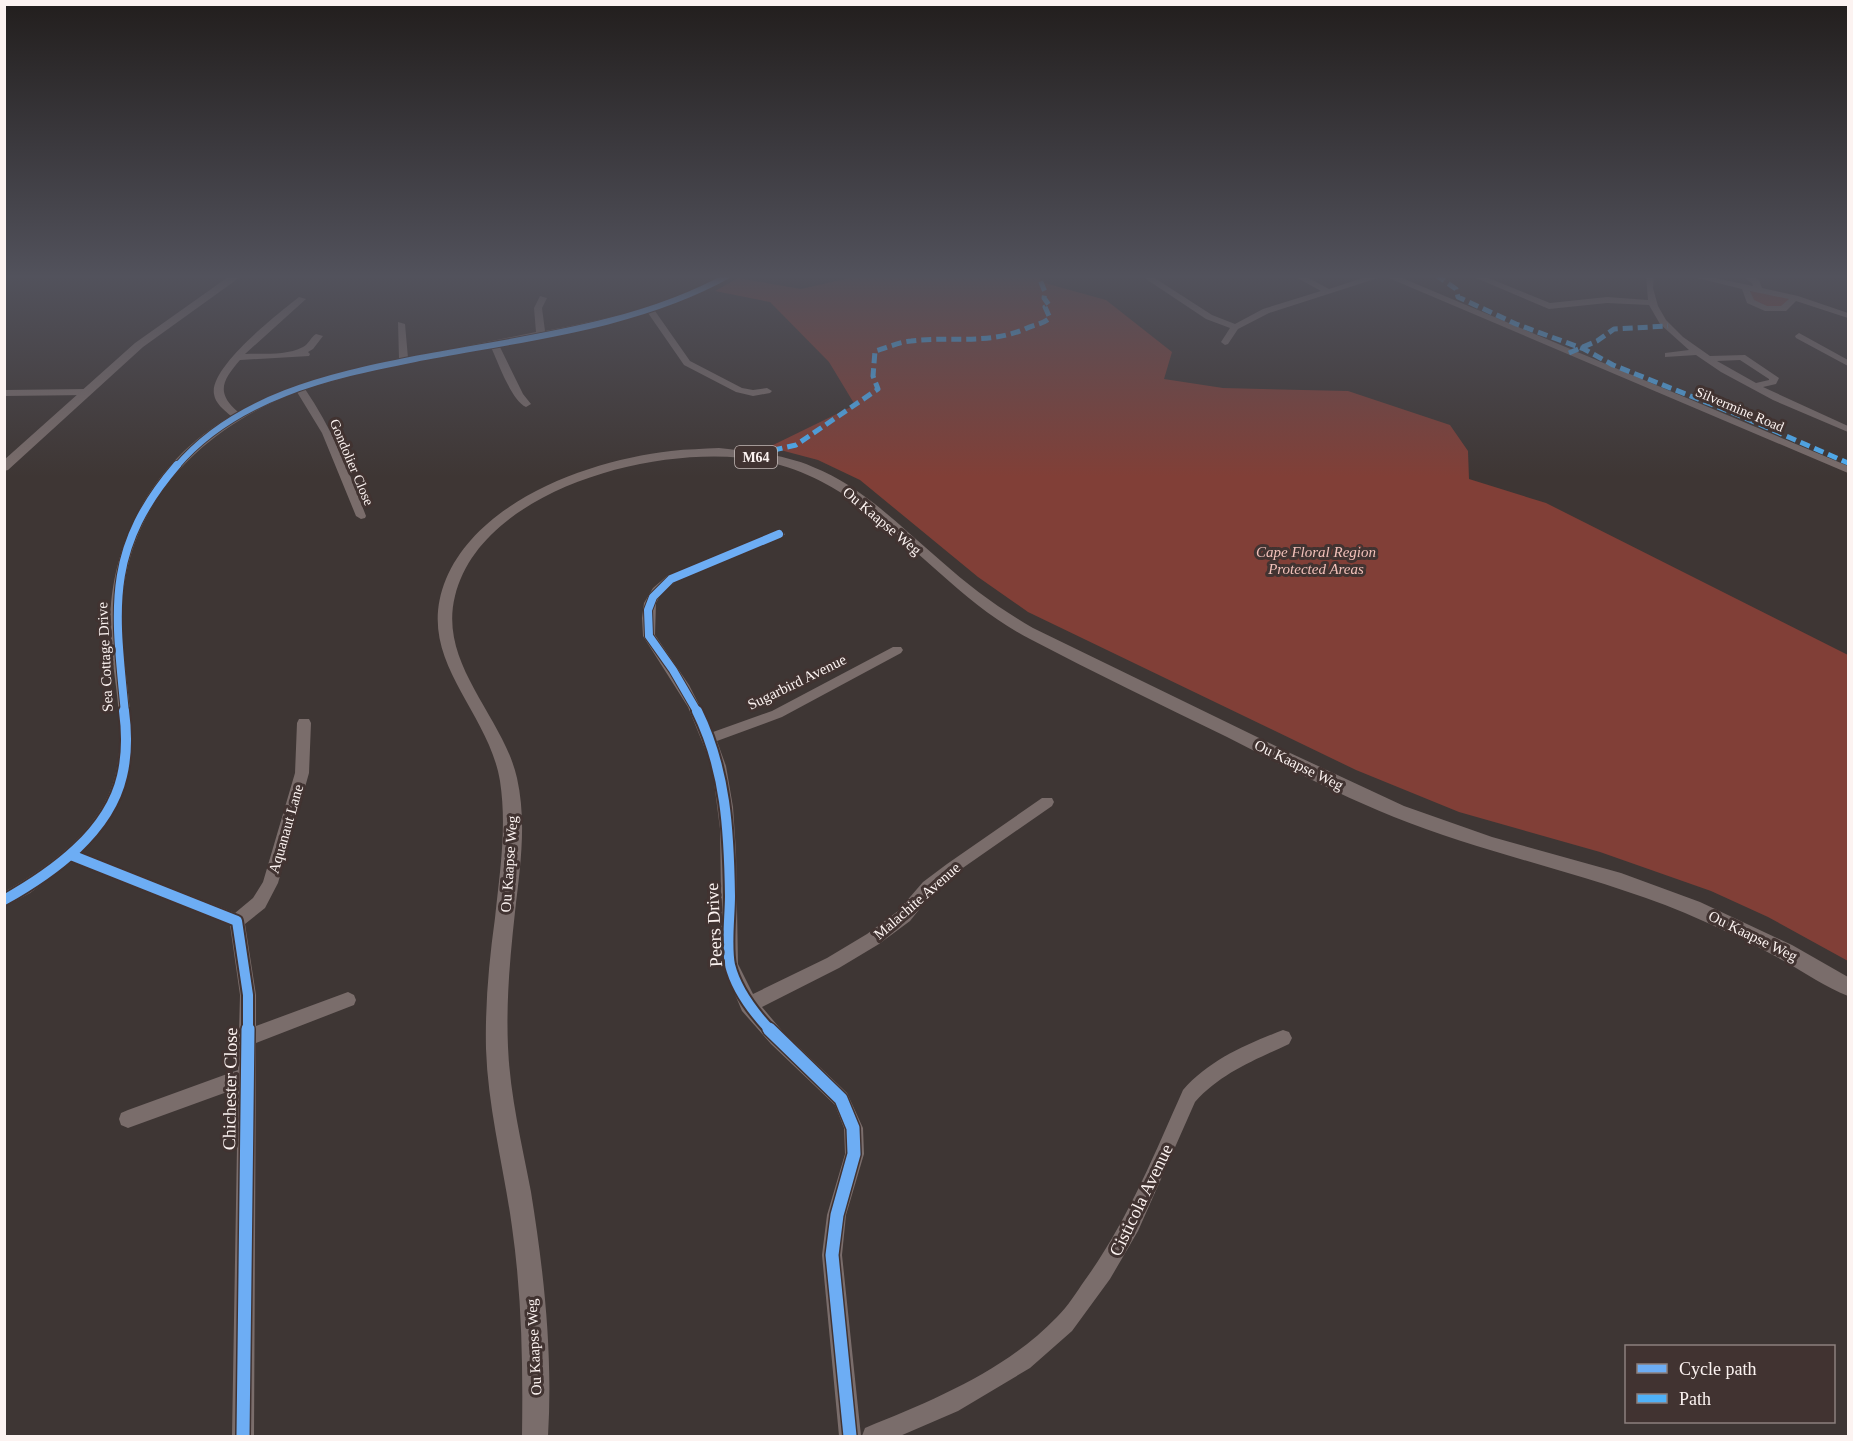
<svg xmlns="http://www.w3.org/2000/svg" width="1853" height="1441" font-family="Georgia,serif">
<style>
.green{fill:#813f37}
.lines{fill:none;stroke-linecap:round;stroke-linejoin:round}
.minor{fill:#7a6d6b;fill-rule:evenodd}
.major{fill:#7a6d6b;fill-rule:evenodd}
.quiet{stroke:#4fb1f8;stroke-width:5;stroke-dasharray:10 5;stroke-linecap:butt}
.cycleway-far3-casing{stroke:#413331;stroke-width:8}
.cycleway-far2-casing{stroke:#413331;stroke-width:10}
.cycleway-far1-casing{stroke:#413331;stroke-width:14}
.cycleway-casing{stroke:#413331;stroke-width:16}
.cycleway-far3{stroke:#6dadf4;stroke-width:6}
.cycleway-far2{stroke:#6dadf4;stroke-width:8}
.cycleway-far1{stroke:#6dadf4;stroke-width:10}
.cycleway{stroke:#6dadf4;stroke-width:13}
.labels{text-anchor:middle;stroke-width:6;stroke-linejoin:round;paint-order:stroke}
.far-street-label{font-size:14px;fill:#fcf3f1;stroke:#413331}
.shield{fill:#413331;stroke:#c4b9b7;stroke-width:1.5}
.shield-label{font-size:14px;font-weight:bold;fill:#fcf3f1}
.street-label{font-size:15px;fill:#fcf3f1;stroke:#413331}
.park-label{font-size:15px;font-style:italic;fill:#f1c0b9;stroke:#413331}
.near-street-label{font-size:18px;fill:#fcf3f1;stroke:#413331}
</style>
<rect width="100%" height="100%" fill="#3e3634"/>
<path class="green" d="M863,275H1040L1041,282L1106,300L1172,352L1164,379L1223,388L1348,391L1450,425L1468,451L1469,479L1546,503L1848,655V961L1768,917L1711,891L1600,852L1459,812L1356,770L1028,612L978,577L860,480L818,460L769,447L855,405L829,362L770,302L715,291L738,278L801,289Z
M1753,290L1785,297L1792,301L1778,310L1755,304L1750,292Z"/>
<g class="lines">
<path class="minor" d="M723,275H733L690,298L655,311L690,361L742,388L753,390L767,388L772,391L770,393L753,396L736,392L684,365L648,313L499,345L523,394L531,404L526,407C511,400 498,362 491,347L359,374L305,389C332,428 349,472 366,516L365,518L361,519L356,516L322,433L297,392C197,430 120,510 122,622C124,715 159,777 81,853L235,913L253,898L263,882L295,773L297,723L299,719H309L311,723L309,773L278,883L265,908L245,924L256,995V1026L348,992L354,995L356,1000L354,1005L256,1043L254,1436H232L238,1088L128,1128L121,1125L119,1119L121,1113L128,1110L238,1070L240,995L230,925L72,862L30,893L4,907V892C49,867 102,829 115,776C126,734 115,688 111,645C103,553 150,462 231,416C224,410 215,403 214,394C209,367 279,313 299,297L306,299L245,354C263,353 286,356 303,347C309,344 310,338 316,334L323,336L313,349L308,352L310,354L309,356L240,360C223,380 215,392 238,412L300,385L399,359L398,322L405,324L408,358L536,332L534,308L540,296L547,298L542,308L545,331C607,319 667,306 723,275Z
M1140,275H1150L1212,315L1235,324L1263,309L1321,291L1292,275H1303L1329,289L1372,275H1395L1848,466V473L1384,276L1269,313L1238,329L1228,344L1225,345L1221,342L1230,328L1206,319Z
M1469,275H1481L1550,303L1607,297L1648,300L1646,275H1654L1653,288L1658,306L1666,320L1683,337L1710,356L1745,355L1779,378L1776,384L1763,387L1848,426V432L1773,400L1721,372L1696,355L1665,357V353L1689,350L1660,324L1649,305L1607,303L1549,309ZM1740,360L1769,379V380L1756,383L1717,361Z
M1685,275H1701L1753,286L1752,283L1740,275H1750L1759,280L1762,288L1798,296L1848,313V318L1796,301L1786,311H1765L1747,303L1742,289ZM1750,291L1789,299L1781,306H1767L1754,300Z
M1799,333L1848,360V366L1796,338L1795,336Z
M4,390L88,389L93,392L88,395L4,396Z
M779,531L785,534L783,536L675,582L661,594L656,603L655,635L689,685L713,732L772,711L893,647H901L903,650L901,653L782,717L717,741L726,766L733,807L736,852L738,964L753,994L827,958L867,934L898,911L923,882L947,864L1042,798H1052L1054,802L1052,806L957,872L933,892L910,921L879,944L839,968L762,1007L783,1032L847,1093L863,1128L864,1154L846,1215L842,1255L861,1436H839L822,1255L827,1215L845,1154L844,1128L835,1105L771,1044L742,1011L722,964L720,829L712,766L688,707L643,636L642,618L644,603L653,588L667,576Z
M1283,1030L1289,1032L1292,1038L1289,1044C1255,1060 1221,1073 1195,1102L1138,1231L1110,1279L1072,1331L1030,1368L958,1411L900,1436H862L865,1428C934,1400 1005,1371 1057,1317C1068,1306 1076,1293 1085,1280C1127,1222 1154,1155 1183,1090C1209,1060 1247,1044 1283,1030Z"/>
<path class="major" d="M231,275H243L143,347L8,470L4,471V460L135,343Z
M719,448C751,452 783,454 813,467C863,487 901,527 941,561C970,587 1000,609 1033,628L1288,752L1404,806L1492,837L1621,873L1700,902L1792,945L1848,977V996C1826,987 1805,973 1784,961C1752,943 1718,927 1685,913C1590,874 1489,855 1394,817C1337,794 1282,765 1227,737C1161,705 1095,673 1030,639C936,591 875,485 768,462C671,440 482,485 455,596C438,664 503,716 517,778C527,823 520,868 515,912C510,957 506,1002 508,1047C510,1096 522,1144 531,1192C544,1273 553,1354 548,1436H522C523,1366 522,1297 512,1227C504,1168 488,1109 486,1049C485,1005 489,961 495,918C500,871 507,827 500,781C488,708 413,659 446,579C480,499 591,460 671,451C687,449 703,449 719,448Z"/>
<path class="quiet" d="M1436,275L1456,289L1458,297L1516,324L1584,349L1613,365L1738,415L1848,463
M1569,353L1597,341L1614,329L1668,326
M761,458L765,452L796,445L878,389L873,376L875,351C886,348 899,342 911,341C951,336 987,345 1025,329C1035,324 1041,325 1050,318L1045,307L1049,305L1044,298L1045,292L1040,280L1042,275"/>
<g class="cycleway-far3-casing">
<path id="cycleway-far3" d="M176,467C235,397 329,376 415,359C518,339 637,327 729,275"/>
</g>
<g class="cycleway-far2-casing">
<path id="cycleway-far2" d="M125,713C115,610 104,550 177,465
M698,713L673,670L649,636L648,610L653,597L671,579L779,534"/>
</g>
<g class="cycleway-far1-casing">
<path id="cycleway-far1" d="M697,711C726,770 729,831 730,896C730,916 726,945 730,965C736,989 754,1013 771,1031
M71,855L237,921L248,995V1031
M4,900C52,873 109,833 122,776C127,755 127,733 124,711"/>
</g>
<g class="cycleway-casing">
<path id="cycleway" d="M769,1029L841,1099L853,1128L854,1154L837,1215L832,1255L850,1436
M243,1436L248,1029"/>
</g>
<use href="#cycleway-far3" class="cycleway-far3"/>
<use href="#cycleway-far2" class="cycleway-far2"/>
<use href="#cycleway-far1" class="cycleway-far1"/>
<use href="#cycleway" class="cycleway"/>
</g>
<linearGradient id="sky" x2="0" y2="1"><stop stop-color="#221e1d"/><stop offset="0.58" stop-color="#52525c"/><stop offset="1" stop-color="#52525c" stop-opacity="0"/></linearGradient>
<rect width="1853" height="477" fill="url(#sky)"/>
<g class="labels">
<g class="far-street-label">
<text transform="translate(1740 409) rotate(23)" y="5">Silvermine Road</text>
<text transform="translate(352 462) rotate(67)" y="5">Gondolier Close</text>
</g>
<rect class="shield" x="735" y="446" width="42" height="22" rx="4.5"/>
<g class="shield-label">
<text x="756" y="462">M64</text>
</g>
<g class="street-label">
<text transform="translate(882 521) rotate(40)" y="5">Ou Kaapse Weg</text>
<text transform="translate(105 657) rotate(-93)" y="5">Sea Cottage Drive</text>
<text transform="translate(797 682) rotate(-26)" y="5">Sugarbird Avenue</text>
<text transform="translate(1299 765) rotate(26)" y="5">Ou Kaapse Weg</text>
<text transform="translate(286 829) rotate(-74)" y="5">Aquanaut Lane</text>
<text transform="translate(509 864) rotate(-86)" y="5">Ou Kaapse Weg</text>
<text transform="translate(917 901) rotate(-41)" y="5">Malachite Avenue</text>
<text transform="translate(1753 936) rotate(26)" y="5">Ou Kaapse Weg</text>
<text transform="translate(534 1347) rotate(-93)" y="5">Ou Kaapse Weg</text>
</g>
<g class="park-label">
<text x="1316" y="557">Cape Floral Region<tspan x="1316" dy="17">Protected Areas</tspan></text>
</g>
<g class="near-street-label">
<text transform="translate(714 925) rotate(-93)" y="6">Peers Drive</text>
<text transform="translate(230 1089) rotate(-89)" y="6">Chichester Close</text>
<text transform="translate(1141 1200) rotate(-64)" y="6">Cisticola Avenue</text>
</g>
</g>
<rect width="1853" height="1441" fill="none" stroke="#fcf3f1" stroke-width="12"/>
<rect x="1625" y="1345" width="210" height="78" fill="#413331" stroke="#8c807e" stroke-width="1.5"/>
<rect x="1637" y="1364" width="30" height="9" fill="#6dadf4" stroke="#8c807e" stroke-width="1.5"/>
<text x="1679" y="1375" font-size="18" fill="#fcf3f1">Cycle path</text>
<rect x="1637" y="1394" width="30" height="9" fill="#4fb1f8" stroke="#8c807e" stroke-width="1.5"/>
<text x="1679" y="1405" font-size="18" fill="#fcf3f1">Path</text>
</svg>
